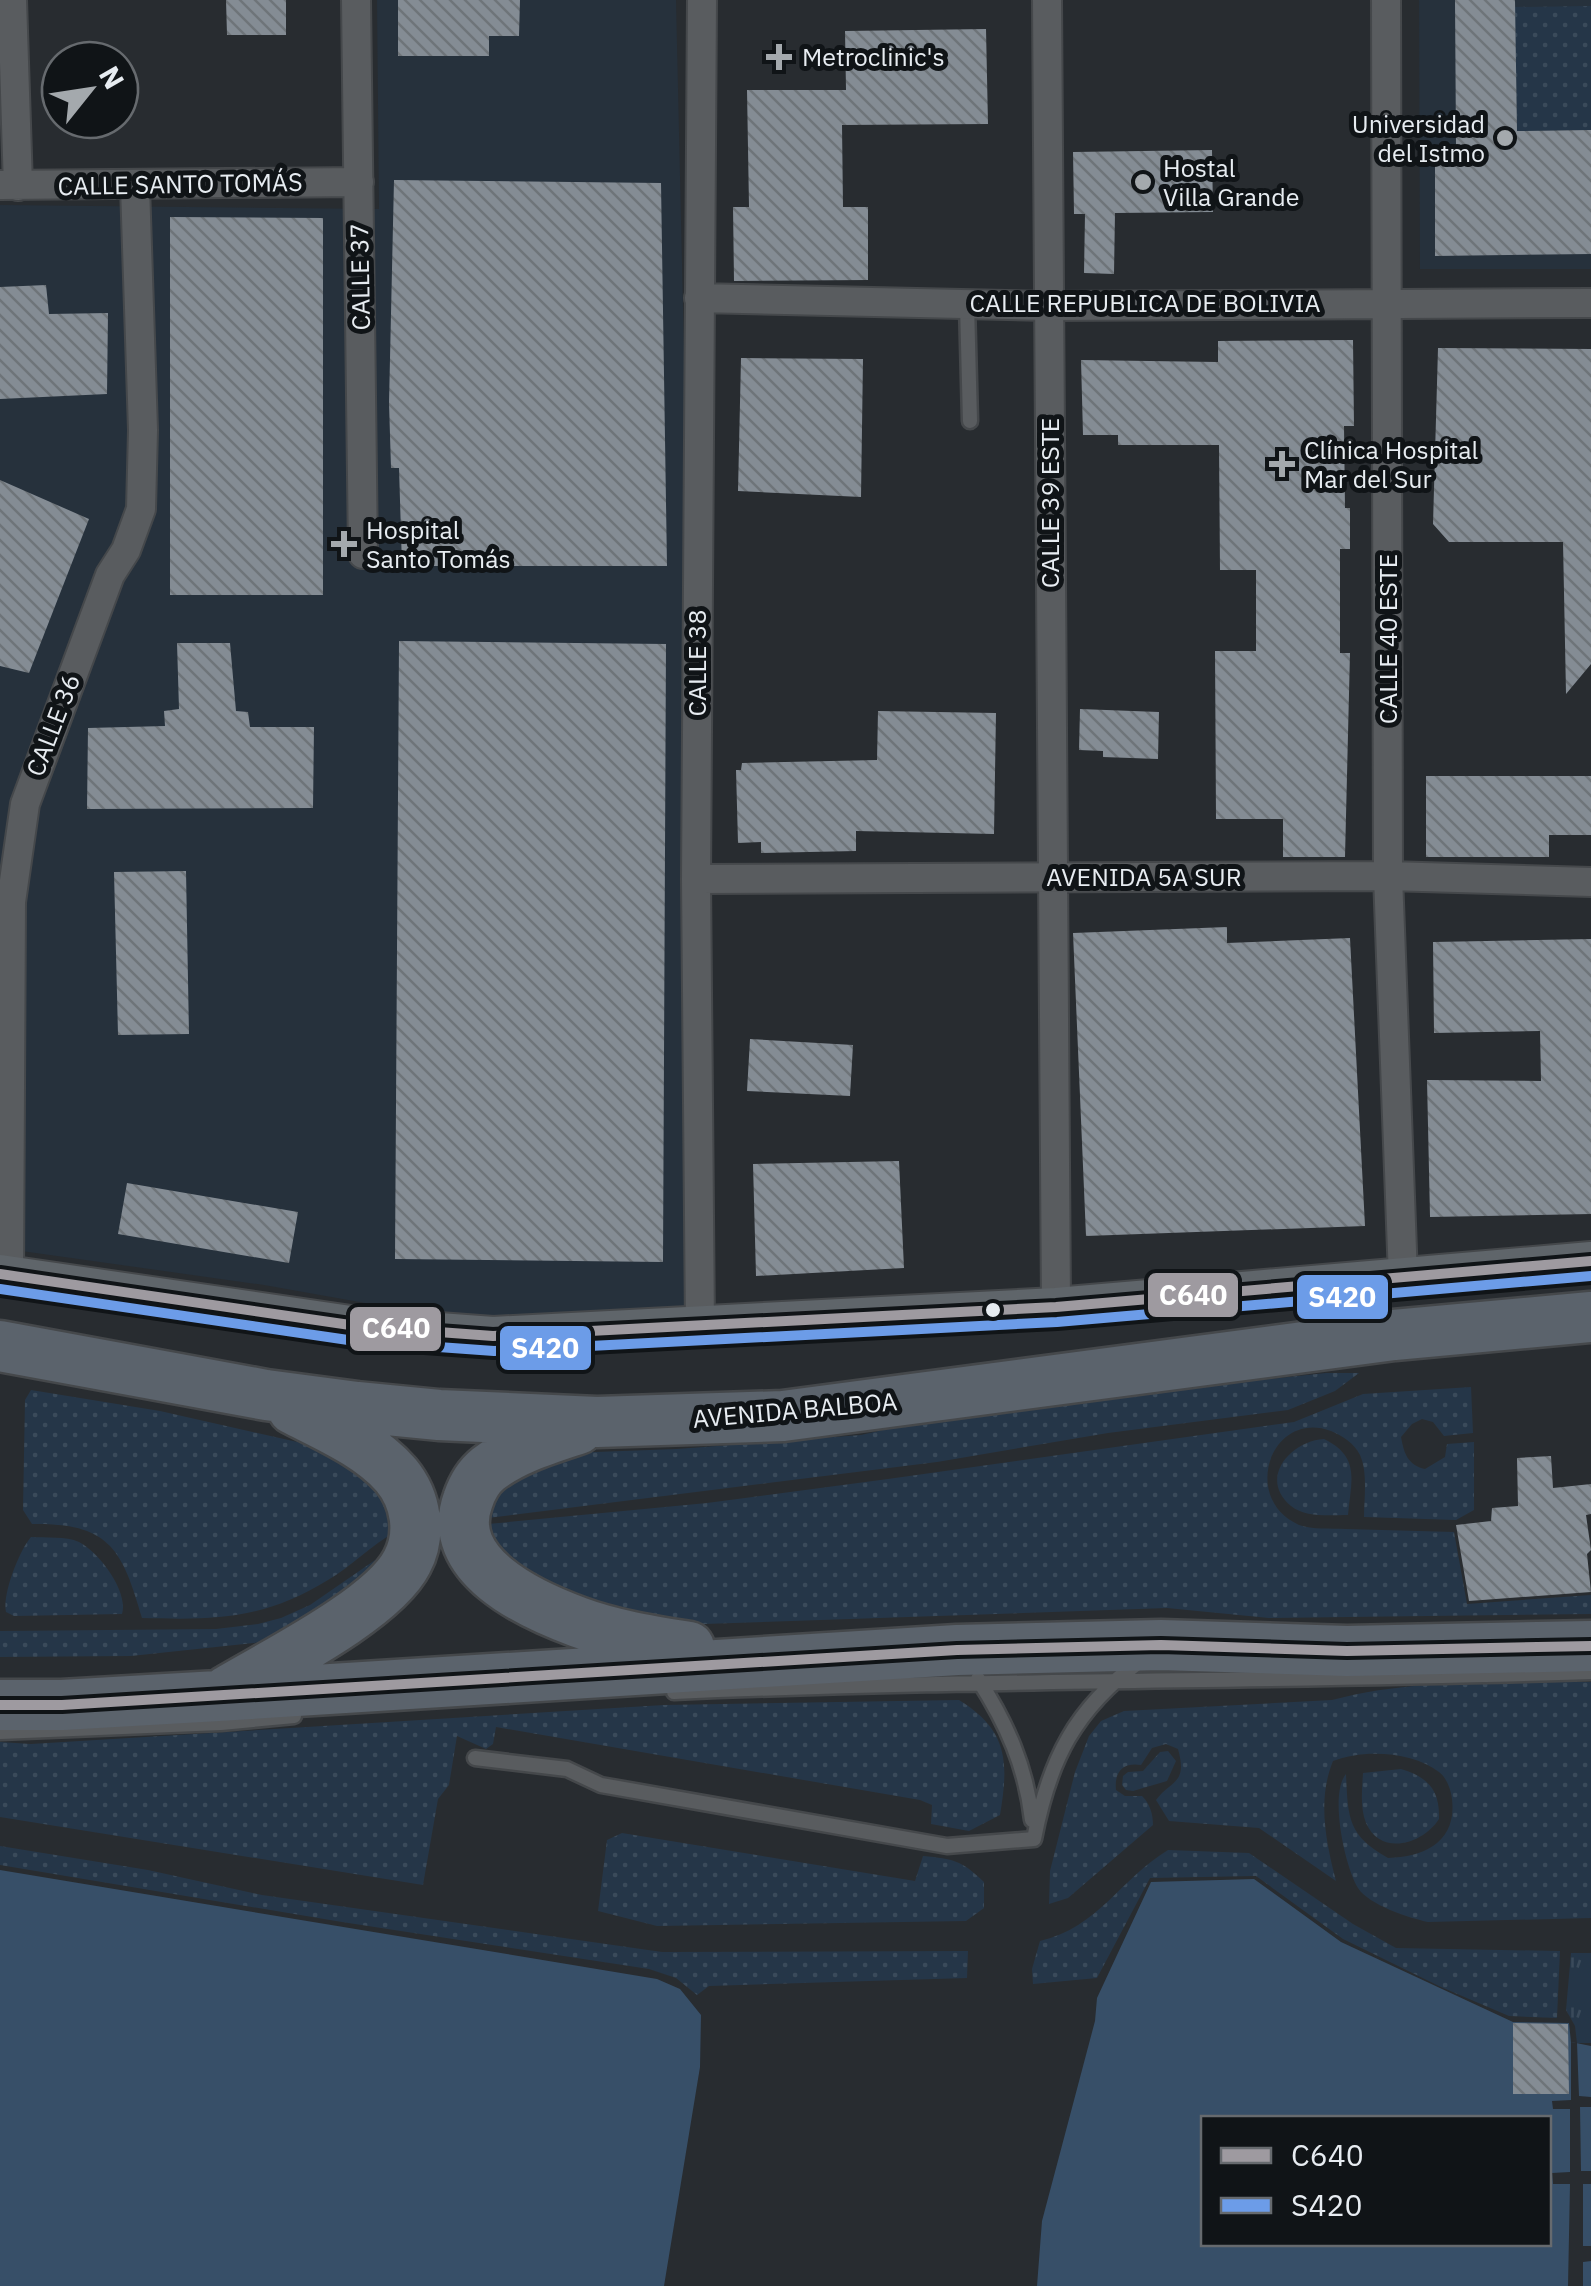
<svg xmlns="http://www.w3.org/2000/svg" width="1591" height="2286" font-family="'IBM Plex Sans',sans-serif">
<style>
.built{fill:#26313c}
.grass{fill:url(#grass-tufts)}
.park{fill:url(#park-dots)}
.water{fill:#374f68;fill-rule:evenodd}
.pier{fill:#282c30}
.building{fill:url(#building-back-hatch)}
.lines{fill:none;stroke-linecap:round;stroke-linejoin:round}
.lane-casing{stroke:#45484b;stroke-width:19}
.street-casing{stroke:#45484b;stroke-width:32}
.secondary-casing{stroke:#45484b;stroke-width:42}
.highway-casing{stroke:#45484b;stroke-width:55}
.lane{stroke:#595c5f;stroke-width:14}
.street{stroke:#595c5f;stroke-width:28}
.secondary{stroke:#5f656a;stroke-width:38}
.highway{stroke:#5b636c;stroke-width:50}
.bus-1-casing{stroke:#101417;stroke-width:18}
.bus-2-casing{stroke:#101417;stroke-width:18}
.bus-1{stroke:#9e9aa0;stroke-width:10}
.bus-2{stroke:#6c9ce8;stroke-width:10}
.poi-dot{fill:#a4a9ad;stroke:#101417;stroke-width:4}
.bus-dot{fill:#e7ecf1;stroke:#101417;stroke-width:4}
.labels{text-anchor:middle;stroke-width:10;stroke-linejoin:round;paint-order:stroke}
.poi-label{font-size:25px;fill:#e7ecf1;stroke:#101417;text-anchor:start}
.street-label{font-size:25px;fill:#e7ecf1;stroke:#101417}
.line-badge{stroke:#101417;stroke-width:4}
.badge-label{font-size:28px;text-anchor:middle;font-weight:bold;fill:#fff}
</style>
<defs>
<pattern id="grass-tufts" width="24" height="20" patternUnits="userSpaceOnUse" patternTransform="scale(2.5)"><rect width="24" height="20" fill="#253648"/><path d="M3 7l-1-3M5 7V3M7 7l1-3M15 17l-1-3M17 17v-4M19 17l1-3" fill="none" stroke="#3a4a5a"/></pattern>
<pattern id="park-dots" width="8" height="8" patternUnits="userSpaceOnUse" patternTransform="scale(2.5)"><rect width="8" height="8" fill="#253648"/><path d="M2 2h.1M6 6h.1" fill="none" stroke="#3a4a5a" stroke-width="1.8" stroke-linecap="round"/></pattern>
<pattern id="building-back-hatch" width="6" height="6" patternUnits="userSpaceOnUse" patternTransform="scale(2.5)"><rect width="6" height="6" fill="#848c94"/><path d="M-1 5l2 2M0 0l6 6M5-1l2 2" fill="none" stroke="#6e7479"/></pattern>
</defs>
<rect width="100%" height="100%" fill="#282c30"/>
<path class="built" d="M377,0H676L696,879L700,1327L494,1326L264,1285L0,1248V205L379,209Z
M1419,0H1591V269H1420Z"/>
<path class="grass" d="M1571,1953H1591V2043H1577L1575,2026L1566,2010Z"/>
<path class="park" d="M1591,6V130L1517,131L1515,7Z
M1326,1373H1359L1335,1391L1288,1410L1108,1433L937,1462L488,1518L499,1485L568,1453L677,1449L861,1435L962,1412Z
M1471,1387L1473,1433L1444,1436L1433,1422L1422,1419L1412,1424L1401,1437C1404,1454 1408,1465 1425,1469L1445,1457L1447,1444L1474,1442V1510L1456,1520L1364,1517C1364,1498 1368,1473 1360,1455C1354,1443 1343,1436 1331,1431C1271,1409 1240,1499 1299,1525C1312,1530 1331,1528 1345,1529C1382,1530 1418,1531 1454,1532L1467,1604L1591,1595V1614L1269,1618L1167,1608L674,1625L624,1618L542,1583L499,1551L488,1524L707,1503L888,1479L1294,1422L1363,1394Z
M31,1390L160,1411L324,1448L387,1491L397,1531C371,1545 352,1566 328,1580C263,1620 215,1620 142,1618C122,1548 109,1523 32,1524L23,1510L25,1400Z
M1324,1439C1361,1457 1351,1481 1348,1515C1330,1515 1306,1518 1291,1506C1258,1479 1290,1441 1324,1439Z
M31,1537C45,1538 66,1536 79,1542C99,1552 129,1592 122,1614L14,1616L6,1612C2,1595 19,1551 31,1537Z
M394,1547L384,1561L294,1634L262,1642L131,1656L0,1657V1631L216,1629L258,1624L281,1618L310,1605Z
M1591,1682V1918L1428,1922C1409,1918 1369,1905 1358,1888C1345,1867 1329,1794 1346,1774C1348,1817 1347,1835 1388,1858C1426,1857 1457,1841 1452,1799C1451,1790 1447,1778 1439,1772C1413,1751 1362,1749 1333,1761C1317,1800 1326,1842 1336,1881L1259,1828L1169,1821L1156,1800C1171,1780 1188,1784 1178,1749L1166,1744L1152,1748L1141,1765C1123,1762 1114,1772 1116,1790L1125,1796H1142C1150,1804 1153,1814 1153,1825L1068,1898L1049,1904L1050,1871L1075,1772L1089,1736L1101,1721L1124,1711L1332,1700C1416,1678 1505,1682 1591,1682Z
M959,1700C1008,1730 1009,1762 1000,1815L969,1831L931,1824L932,1805L920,1800L496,1727L493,1744L486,1749L457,1736L449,1785L438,1799L423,1885L0,1817V1742L31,1744L664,1705Z
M1168,1751L1176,1761L1167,1781L1133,1791L1126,1790L1122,1785L1123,1776L1128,1772L1143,1771L1160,1752Z
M1401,1769C1428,1777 1440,1790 1439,1819C1423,1844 1381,1857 1366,1823C1360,1808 1362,1789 1363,1773Z
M622,1833L915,1881L923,1856C954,1859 961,1860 984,1882V1908L966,1921L657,1926L598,1911L607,1840Z
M0,1846L148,1870L262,1895L662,1952L968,1951L967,1978L709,1986L697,1995L676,1978L649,1969L342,1922L0,1865Z
M1168,1850L1249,1853L1353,1924L1396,1948L1560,1951L1557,2018L1509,2016L1441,1987L1343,1939L1256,1876L1150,1878L1097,1978L1033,1984L1032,1969L1040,1941C1099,1927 1120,1879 1168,1850Z"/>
<path class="water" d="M0,1870L657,1979L680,1989L701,2015L700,2067L664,2286H0Z
M1254,1879L1341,1942L1513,2022L1569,2023L1571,2042L1591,2046V2286H1037L1042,2221L1095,2021L1097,1998L1151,1882ZM1204,2118H1548V2244H1204Z"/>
<path class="pier" d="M1571,2042L1577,2043L1579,2096L1591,2097V2107H1580L1581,2171H1591V2184H1583V2246H1591V2261L1583,2262V2286H1568L1570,2184H1553L1552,2173L1570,2172V2109H1553L1552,2101L1571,2100Z"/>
<path class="building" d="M226,0H286V35H227Z
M398,0H520L519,36H489V56H398Z
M1455,0H1515L1517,131L1591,130V254L1435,256V146H1456Z
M986,29L988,124L842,125L843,207H868V280L734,281L733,207H749L747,90H846L845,31Z
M1212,150L1213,212L1115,213L1114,274L1084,273L1085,214H1074L1073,152Z
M394,180L661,183L667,566H402L399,468H391L389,403Z
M170,217L323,218V595H170Z
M46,285L49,314L108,313L107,394L0,399V287Z
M1353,340L1354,426H1344L1345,508H1350V549H1340V653H1350L1345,857H1283V819H1216L1215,651H1256V570H1220L1219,445H1118V435H1083L1081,360L1218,362V341Z
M1438,348L1591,349V664L1566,694L1563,542H1449L1433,524Z
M741,358L863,359L861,497L738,491Z
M0,480L89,519L29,673L0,666Z
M399,641L666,644L663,1262L395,1259Z
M177,643H230L236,711L248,712L250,727H314L313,808L87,809L88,728L165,726L164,711L179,709Z
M1080,709L1159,712L1158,759L1103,757V751L1079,750Z
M878,711L996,713L994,834L856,831V851L761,853V842L738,843L736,770H741L742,763L877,760Z
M1426,776H1591V835H1549V857H1426Z
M186,871L189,1034L118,1035L114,872Z
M1227,927V943L1350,938L1365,1226L1086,1236L1073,933Z
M1591,939V1214L1430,1217L1427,1080L1541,1081L1540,1031L1434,1033L1433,942Z
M750,1039L853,1045L850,1096L747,1091Z
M899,1161L904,1268L756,1276L753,1164Z
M127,1183L298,1212L289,1263L118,1234Z
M1551,1456L1553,1488L1591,1484V1514L1586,1515L1591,1550L1587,1554L1591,1592L1469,1601L1456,1525L1491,1521L1492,1508L1518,1506L1517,1458Z
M1513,2023L1568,2024L1569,2094H1513Z"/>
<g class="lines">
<g class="lane-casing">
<path id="lane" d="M967,304L970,421
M978,1679C1007,1724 1026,1767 1032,1820
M674,1692C980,1679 1285,1682 1591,1672
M0,1732L221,1723L294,1716
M475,1758L567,1769L601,1785L947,1846L1034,1839
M1034,1839C1049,1760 1075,1709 1140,1661"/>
</g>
<g class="street-casing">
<path id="street" d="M12,0L18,186
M356,0L363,554
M1047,0L1056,1307
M1386,0L1388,876L1403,1277
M0,185L359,182
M699,298L1048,306L1591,303
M696,879L1388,876L1591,882
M9,1276L11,902L25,804L110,575L126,550L141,509L143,430L135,186
M700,1327L696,879L702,0"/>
</g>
<g class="secondary-casing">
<path id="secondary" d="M0,1274L357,1326L493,1336L1056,1307L1591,1261"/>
</g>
<g class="highway-casing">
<path id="highway" d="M0,1346L266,1395L357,1407L439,1415L597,1422L783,1416L1394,1335L1591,1317
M578,1429C548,1439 514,1449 488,1469C478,1477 472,1488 468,1500C444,1565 529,1604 578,1622C613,1635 652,1641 689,1647
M227,1691C274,1663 383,1609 407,1562C422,1534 416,1499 396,1475C370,1445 328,1427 293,1409
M0,1705H62L218,1696L957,1650L1161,1645L1347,1651L1591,1646"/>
</g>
<use href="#lane" class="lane"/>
<use href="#street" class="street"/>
<use href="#secondary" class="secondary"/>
<use href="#highway" class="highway"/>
<g class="bus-1-casing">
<path id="bus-1" d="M0,1274L357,1326L493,1336L1056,1307L1591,1261
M0,1705H62L957,1650L1161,1645L1347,1651L1591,1646"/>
</g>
<g class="bus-2-casing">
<path id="bus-2" d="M0,1289L355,1341L494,1351L1057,1322L1591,1276"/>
</g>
<use href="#bus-1" class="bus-1"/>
<use href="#bus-2" class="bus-2"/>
</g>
<g class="poi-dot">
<path d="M774 42h10v10h10v10h-10v10h-10v-10h-10v-10h10z"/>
<circle cx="1505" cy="138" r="10"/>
<circle cx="1143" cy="182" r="10"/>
<path d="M1277 449h10v10h10v10h-10v10h-10v-10h-10v-10h10z"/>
<path d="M339 529h10v10h10v10h-10v10h-10v-10h-10v-10h10z"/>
</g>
<circle class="bus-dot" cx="993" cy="1310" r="9"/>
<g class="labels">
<g class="poi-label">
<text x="802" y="66">Metroclinic's</text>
<text x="1485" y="133" text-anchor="end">Universidad<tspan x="1485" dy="29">del Istmo</tspan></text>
<text x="1163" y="177">Hostal<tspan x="1163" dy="29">Villa Grande</tspan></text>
<text x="1304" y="459">Clínica Hospital<tspan x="1304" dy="29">Mar del Sur</tspan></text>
<text x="366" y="539">Hospital<tspan x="366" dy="29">Santo Tomás</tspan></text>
</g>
<g class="street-label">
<text transform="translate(180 184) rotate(-1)" y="9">CALLE SANTO TOMÁS</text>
<text transform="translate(360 277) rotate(-91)" y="9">CALLE 37</text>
<text x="1145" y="312">CALLE REPUBLICA DE BOLIVIA</text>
<text transform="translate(1050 503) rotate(-90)" y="9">CALLE 39 ESTE</text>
<text transform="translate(1388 639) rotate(-90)" y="9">CALLE 40 ESTE</text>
<text transform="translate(697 663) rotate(-90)" y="9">CALLE 38</text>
<text transform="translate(53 725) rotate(-69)" y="9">CALLE 36</text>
<text x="1144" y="886">AVENIDA 5A SUR</text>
<text transform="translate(795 1410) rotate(-5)" y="9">AVENIDA BALBOA</text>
</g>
</g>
<g class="line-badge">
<rect x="1146" y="1271" width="94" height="48" rx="10" fill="#9e9aa0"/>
<rect x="1295" y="1273" width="95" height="48" rx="10" fill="#6c9ce8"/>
<rect x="348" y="1305" width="95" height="48" rx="10" fill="#9e9aa0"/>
<rect x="498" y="1324" width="95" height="48" rx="10" fill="#6c9ce8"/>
</g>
<g class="badge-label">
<text x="1193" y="1305">C640</text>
<text x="1342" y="1307">S420</text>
<text x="396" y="1338">C640</text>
<text x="545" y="1358">S420</text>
</g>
<rect x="1201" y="2116" width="350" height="130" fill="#101417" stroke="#666a6e" stroke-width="2.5"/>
<rect x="1221" y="2148" width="50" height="15" fill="#9e9aa0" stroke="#666a6e" stroke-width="2.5"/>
<text x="1291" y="2166" font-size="30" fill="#e7ecf1">C640</text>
<rect x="1221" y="2198" width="50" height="15" fill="#6c9ce8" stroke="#666a6e" stroke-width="2.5"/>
<text x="1291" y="2216" font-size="30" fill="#e7ecf1">S420</text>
<g transform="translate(90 90) rotate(60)"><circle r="48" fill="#101417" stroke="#666a6e" stroke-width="2.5"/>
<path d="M0-8L18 38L0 25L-18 38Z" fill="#a4a9ad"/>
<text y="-15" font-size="28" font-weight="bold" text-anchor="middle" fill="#e7ecf1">N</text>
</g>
</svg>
